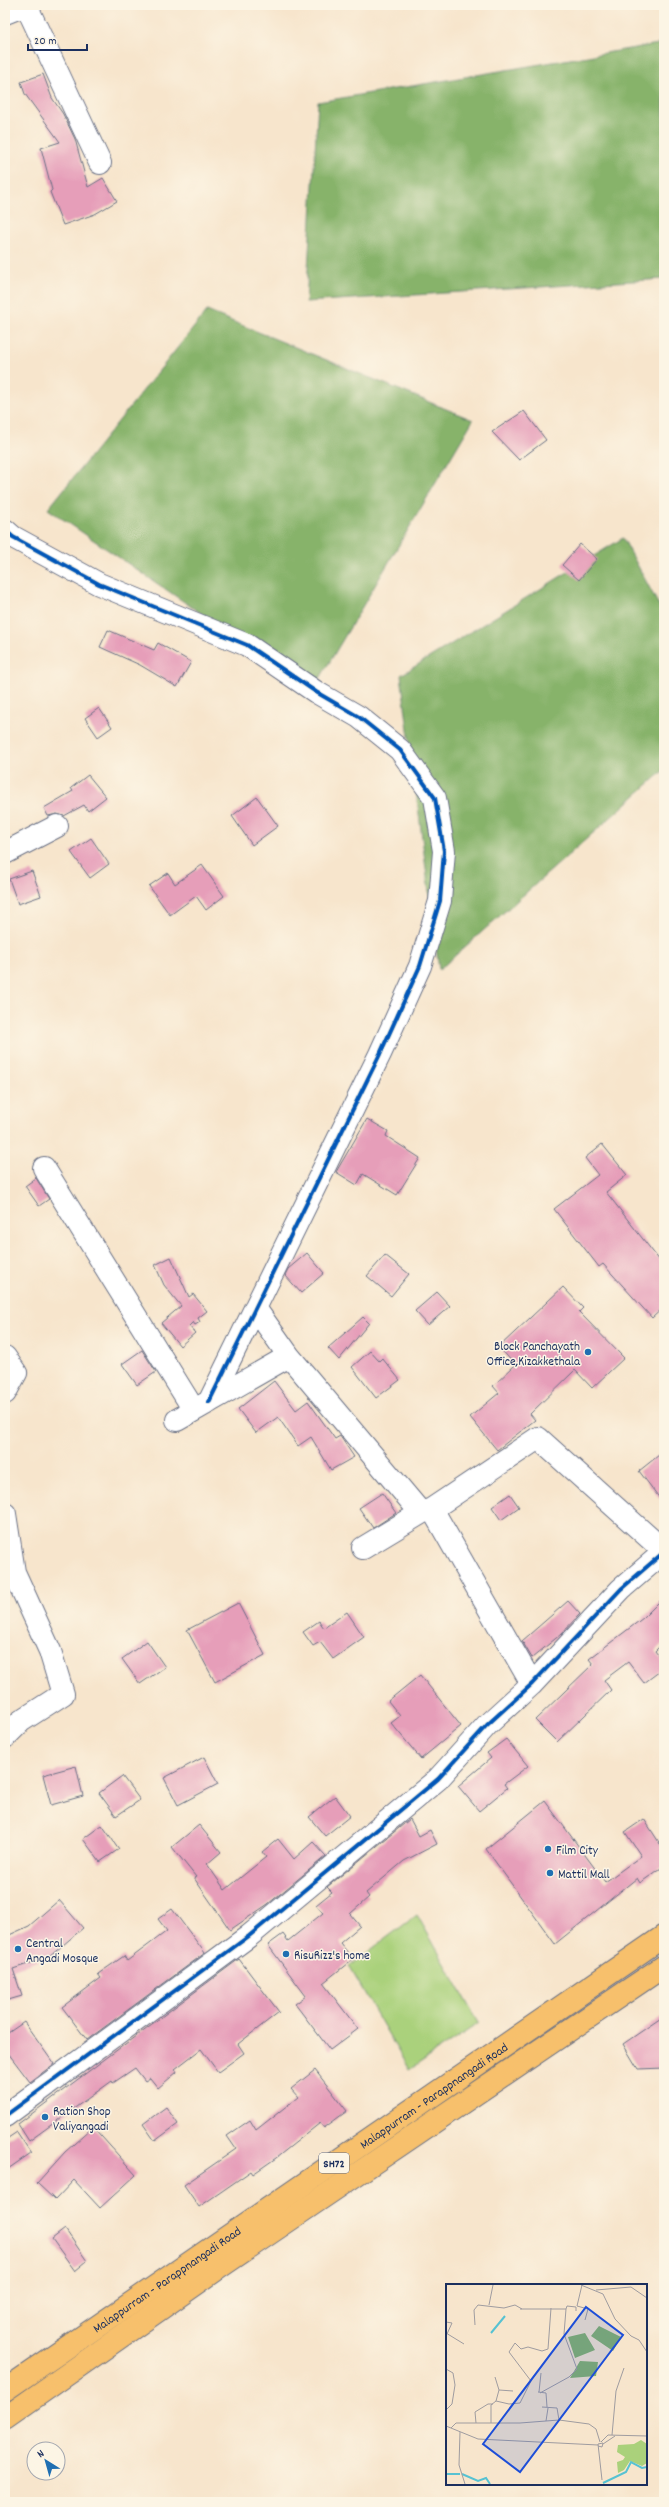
<svg xmlns="http://www.w3.org/2000/svg" width="669" height="2507" font-family="Dekko,sans-serif">
<style>
.green{fill:#aad17b;stroke:#62806c}
.forest{fill:#87b36b;stroke:#517164}
.building{fill:#e69eb9}
.lines{fill:none;stroke-linecap:round;stroke-linejoin:round}
.minor-casing{stroke:#686f84;stroke-width:24}
.major-casing{stroke:#686f84;stroke-width:24}
.minor{stroke:#fff;stroke-width:22}
.major{stroke:#f7c06c;stroke-width:22}
.cycleway-casing{stroke:#fcf5e5;stroke-width:6}
.cycleway{stroke:#0057b8;stroke-width:4}
.poi-dot{fill:#1f6fb2;stroke:#fcf5e5;stroke-width:1.5}
.labels{text-anchor:middle;stroke-width:3;stroke-linejoin:round;paint-order:stroke}
.shield{fill:#fcf5e5;stroke:#5e6a86;stroke-width:1}
.shield-label{font-size:12px;font-weight:bold;fill:#1b2f5e}
.poi-label{font-size:13px;fill:#1b2f5e;stroke:#fcf5e5;text-anchor:start}
.street-label{font-size:13px;fill:#1b2f5e;stroke:#fcf5e5}
.inset-river{fill:none;stroke:#57c2d2;stroke-width:2}
.inset-road{fill:none;stroke:#9f9ca0;stroke-width:1}
.view{fill:#1d4ed8;fill-opacity:0.15;stroke:#1d4ed8;stroke-width:2}
.inset-edge{fill:none;stroke:#1b2f5e;stroke-width:2}
</style>
<rect width="100%" height="100%" fill="#fcf5e5"/>
<filter id="ink" filterUnits="userSpaceOnUse"><feTurbulence type="fractalNoise" baseFrequency=".025" numOctaves="2"/><feDisplacementMap in="SourceGraphic" scale="8" xChannelSelector="R" yChannelSelector="G"/><feConvolveMatrix kernelMatrix="1 2 1 2 8 2 1 2 1" color-interpolation-filters="sRGB"/></filter>
<filter id="wash" filterUnits="userSpaceOnUse"><feTurbulence type="fractalNoise" baseFrequency=".012" numOctaves="4" result="noise"/><feDisplacementMap in="SourceGraphic" scale="16" xChannelSelector="R" yChannelSelector="G"/><feGaussianBlur stdDeviation="0.9" result="paint"/><feColorMatrix in="noise" values="0 0 0 0 0 0 0 0 0 0 0 0 0 0 0 0 0 1.4 0 .05"/><feComposite in="paint" operator="in"/></filter>
<g filter="url(#wash)">
<rect width="100%" height="100%" fill="#f7e5cc"/>
<path class="green" d="M417,1915L479,2023L409,2070L349,1966Z"/>
<path class="forest" d="M664,43V279L306,302L318,102Z
M207,311L473,420L313,690L48,509Z
M623,538L664,615V770L439,970L401,675Z"/>
<g id="blocks">
<path class="building" d="M43,74L52,98L63,114L75,139L88,187L103,178L117,201L95,214L63,225L50,192L52,190L41,148L60,142L25,94L21,82Z
M524,411L546,440L519,460L492,432Z
M580,544L597,559L579,580L562,565Z
M108,630L154,650L158,643L191,662L177,687L140,665L100,647Z
M99,708L112,727L98,737L85,718Z
M88,775L106,797L88,811L84,805L64,816L57,814L48,816L44,808L73,791L71,788Z
M257,797L278,826L252,845L232,816Z
M91,838L109,864L90,878L71,852Z
M202,865L224,896L206,910L196,896L170,915L149,886L168,873L175,884Z
M32,871L41,896L18,904L9,879Z
M367,1119L388,1131L386,1136L420,1158L397,1195L363,1174L357,1185L336,1172Z
M602,1144L627,1175L606,1192L664,1266V1307L652,1318L603,1264L599,1267L554,1209L598,1175L585,1158Z
M36,1178L49,1199L39,1206L25,1186Z
M307,1253L324,1273L301,1293L285,1275L288,1269Z
M385,1255L409,1274L391,1296L367,1276Z
M171,1257L189,1297L193,1294L207,1311L198,1318L200,1322L195,1325L193,1322L189,1326L195,1333L180,1346L161,1323L181,1306L164,1285L155,1265Z
M563,1287L583,1308L579,1312L624,1358L592,1388L575,1370L530,1414L535,1420L497,1450L470,1417L499,1393L493,1386L515,1365L499,1347Z
M437,1292L450,1306L428,1325L415,1311Z
M363,1317L369,1323L339,1360L328,1348Z
M142,1350L156,1372L137,1385L122,1364Z
M370,1351L379,1361L382,1358L400,1380L376,1398L352,1367Z
M274,1381L296,1410L308,1401L335,1439L340,1436L354,1457L331,1470L311,1437L298,1446L278,1417L256,1433L238,1409Z
M664,1451V1504L639,1471Z
M382,1493L396,1513L373,1528L359,1508Z
M510,1494L519,1507L501,1520L492,1507Z
M664,1597V1642L655,1651L664,1663V1668L644,1683L628,1662L604,1680L611,1690L557,1742L535,1720L593,1664L589,1659L643,1618Z
M568,1601L580,1614L561,1634L532,1658L522,1641Z
M238,1603L265,1655L215,1682L187,1630Z
M347,1612L364,1637L333,1659L320,1642L313,1646L303,1632L319,1621L324,1628Z
M147,1641L165,1667L140,1684L122,1659Z
M420,1675L461,1726L421,1759L391,1723L400,1716L388,1701Z
M506,1739L528,1766L504,1784L507,1788L479,1811L458,1786L491,1758L487,1753Z
M204,1757L218,1784L178,1805L164,1778Z
M76,1766L83,1796L51,1805L43,1775Z
M122,1776L140,1800L116,1816L99,1793Z
M335,1796L350,1816L325,1836L309,1817Z
M545,1801L605,1882L641,1856L625,1832L644,1819L664,1850V1866L640,1883L637,1878L555,1944L486,1849Z
M410,1819L419,1836L430,1830L437,1844L404,1861L366,1893L369,1897L350,1914L360,1926L340,1943L353,1959L323,1983L358,2029L330,2050L295,2004L306,1996L268,1945L283,1934L288,1941L323,1913L316,1905L332,1892L327,1887Z
M102,1825L119,1849L100,1862L83,1839Z
M199,1825L221,1852L207,1864L225,1890L266,1857L262,1852L278,1839L294,1859L313,1842L326,1856L268,1904L230,1930L194,1878L196,1877L172,1847Z
M59,1900L83,1928L49,1957L13,1969L22,1996L5,2001V1937L29,1926Z
M172,1909L205,1953L87,2040L62,2007L101,1978L98,1974L124,1956L127,1961L167,1931L158,1919Z
M239,1959L279,2012L238,2044L244,2053L218,2072L201,2049L175,2069L177,2072L158,2088L150,2078L145,2081L135,2068L113,2083L112,2081L29,2141L18,2124Z
M664,2016V2068L638,2069L623,2044Z
M24,2022L54,2064L30,2082L5,2049V2035Z
M315,2070L347,2111L324,2128L320,2123L276,2158L253,2174L251,2171L199,2207L184,2185L236,2149L227,2136L250,2120L256,2130L298,2097L291,2089Z
M166,2107L178,2124L155,2141L143,2124Z
M93,2127L136,2175L100,2208L74,2180L55,2200L37,2183L65,2152Z
M17,2132L31,2153L5,2171V2140Z
M65,2229L87,2261L75,2271L52,2239Z"/>
</g>
</g>
<g filter="url(#ink)">
<use href="#blocks" fill-opacity="0" stroke="#686f84" stroke-width="1"/>
<g class="lines">
<g class="minor-casing">
<path id="minor" d="M26,5L100,163
M5,13L25,5
M5,530L13,537L99,584L247,645L316,692L359,717L400,750L435,798L444,851L440,901L420,966L380,1054L209,1402
M5,853L57,826
M44,1168L194,1410
M255,1308L289,1356
M5,1357L16,1373L5,1393
M177,1420L289,1356L421,1513
M432,1509L532,1684
M5,1514L14,1572L50,1651L63,1694L21,1721L5,1737
M363,1548L421,1513L432,1509L538,1438L664,1551
M5,2116L249,1936L438,1779L487,1725L532,1684L621,1589L664,1552"/>
</g>
<g class="major-casing">
<g id="major">
<path id="s1" d="M5,2390L664,1936"/>
<path d="M5,2418L223,2265L664,1966"/>
</g>
</g>
<use href="#minor" class="minor"/>
<use href="#major" class="major"/>
<g class="cycleway-casing">
<path id="cycleway" d="M5,530L13,537L99,584L247,645L316,692L359,717L400,750L435,798L444,851L440,901L420,966L380,1054L209,1402
M5,2116L249,1936L438,1779L487,1725L532,1684L621,1589L664,1552"/>
</g>
<use href="#cycleway" class="cycleway"/>
</g>
</g>
<g class="poi-dot">
<circle cx="588" cy="1352" r="4"/>
<circle cx="548" cy="1849" r="4"/>
<circle cx="550" cy="1873" r="4"/>
<circle cx="18" cy="1949" r="4"/>
<circle cx="286" cy="1954" r="4"/>
<circle cx="45" cy="2117" r="4"/>
</g>
<g class="labels">
<rect class="shield" x="319" y="2153" width="30" height="20" rx="3"/>
<g class="shield-label">
<text x="334" y="2167">SH72</text>
</g>
<g class="poi-label">
<text x="580" y="1350" text-anchor="end">Block Panchayath<tspan x="580" dy="15">Office,Kizakkethala</tspan></text>
<text x="556" y="1854">Film City</text>
<text x="558" y="1878">Mattil Mall</text>
<text x="26" y="1947">Central<tspan x="26" dy="15">Angadi Mosque</tspan></text>
<text x="294" y="1959">RisuRizz's home</text>
<text x="53" y="2115">Ration Shop<tspan x="53" dy="15">Valiyangadi</tspan></text>
</g>
<g class="street-label">
<text dy="5" stroke="none"><textPath href="#s1" startOffset="520">Malappurram - Parappnangadi Road</textPath></text>
<text dy="5" stroke="none"><textPath href="#s1" startOffset="196">Malappurram - Parappnangadi Road</textPath></text>
</g>
</g>
<g transform="translate(446 2284)">
<rect width="201" height="201" fill="#f7e5cc"/>
<path d="M195,156L201,160V179L196,182L184,177L178,186L172,189L171,178L177,176L179,173L171,168L172,161L188,160Z" fill="#aad17b"/>
<path d="M153,42L175,53L167,67L145,52ZM139,49L149,66L129,74L122,53ZM134,77L152,78L150,92L124,94Z" fill="#87b36b"/>
<path class="inset-river" d="M45,49L59,32M0,190H14M16,190L32,197L40,194L44,200M157,199L180,188L185,178L196,184L201,183"/>
<path class="inset-road" d="M135,1L157,10L169,35L185,52L193,56L201,68M150,6L185,3L201,14M43,21L47,1M131,22L142,25L139,36M131,22L136,1M74,25H120L121,22L130,23V27M0,38L6,39L1,50M29,41L28,26L32,21L58,24L69,21L76,25M0,49L18,60M0,85L7,89L9,101L6,120L0,126M53,106L67,107M92,108L100,109L101,123M93,108L95,89M94,109L123,93L131,85L118,50L120,25M50,117L63,120L74,119L85,97L63,68L69,59L75,65L82,63L96,67L102,65L105,24M96,123L111,124L113,136M100,137L102,124M30,139L29,128L42,120H47M45,139V121L50,117L53,106L49,93M0,142L32,155L152,161M5,144L10,139H74L113,136L143,140L150,145L154,158M14,148L13,181L19,200M166,151L170,107L178,84M155,158L162,151L201,152M157,160L169,152M152,162L156,163L157,159L152,160L156,196"/>
<path class="view" d="M140,23L177,51L74,188L37,160Z"/>
<rect width="201" height="201" class="inset-edge"/>
</g>
<rect width="669" height="2507" fill="none" stroke="#fcf5e5" stroke-width="20"/>
<g transform="translate(46 2461) rotate(323)"><circle r="19" fill="#fcf5e5" stroke="#a2a6af"/>
<path d="M0-3L7 15L0 10L-7 15Z" fill="#1f6fb2"/>
<text y="-6" font-size="11" font-weight="bold" text-anchor="middle" fill="#1b2f5e">N</text>
</g>
<path d="M28 44v6h59v-6" fill="none" stroke="#1b2f5e" stroke-width="2"/>
<text x="34" y="44" font-size="12" fill="#1b2f5e" stroke="#fcf5e5" stroke-width="3" paint-order="stroke">20 m</text>
</svg>
